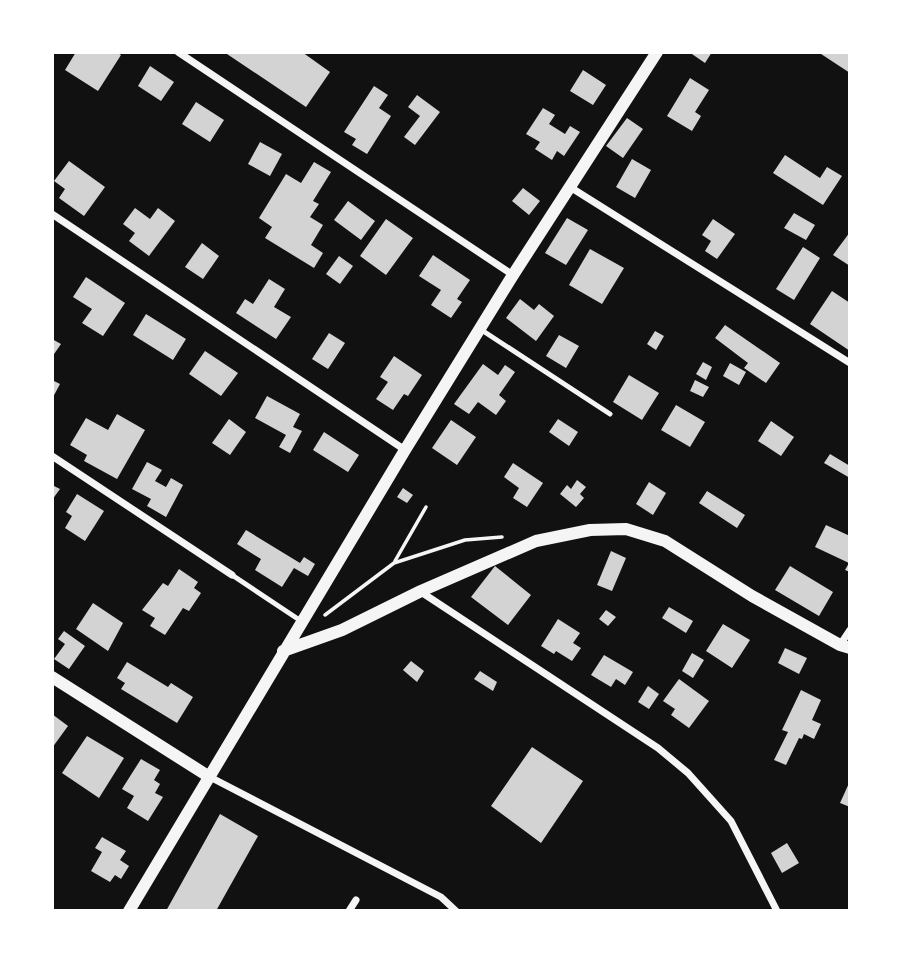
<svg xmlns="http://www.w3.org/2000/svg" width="902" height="963" font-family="'Fira Sans Condensed',sans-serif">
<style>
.building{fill:#d3d3d3}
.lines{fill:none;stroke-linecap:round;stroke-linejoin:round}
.path{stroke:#f5f5f5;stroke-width:3.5}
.service{stroke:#f5f5f5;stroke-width:5}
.minor{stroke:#f5f5f5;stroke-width:7}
.tertiary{stroke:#f5f5f5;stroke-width:12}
</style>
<rect width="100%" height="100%" fill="#111"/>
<path class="building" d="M76,52H116L121,55L98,91L65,70Z
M224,52H302L330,72L306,107Z
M689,52H712L705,63Z
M818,52H850V73Z
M150,66L174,82L161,101L138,86Z
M583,70L606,85L593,105L570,91Z
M690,78L709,90L695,112L701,116L692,131L667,116Z
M374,86L388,95L379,108L391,116L367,154L352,145L356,139L344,132Z
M417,95L440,112L415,145L404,137L420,116L408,107Z
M196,102L224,120L210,142L182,124Z
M543,108L555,115L549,124L565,134L570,126L580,132L564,156L557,151L552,160L535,149L540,142L526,134Z
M627,118L643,129L623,158L606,146Z
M260,142L282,154L270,176L248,164Z
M785,155L820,178L827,167L842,176L823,205L773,173Z
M632,159L651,170L635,198L616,187Z
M69,161L105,187L84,216L59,198L65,189L54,181Z
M314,162L331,172L313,201L319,204L310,217L323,225L311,245L323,253L314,268L265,238L272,227L259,218L286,174L301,183Z
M523,188L540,201L529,215L512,201Z
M348,201L375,221L361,240L334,220Z
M135,208L150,219L158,208L175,221L149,256L129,241L135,233L123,224Z
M794,213L815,225L806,240L784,228Z
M567,218L588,230L566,265L545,253Z
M386,219L413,238L386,275L360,256Z
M713,219L735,234L717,259L705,251L711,241L702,235Z
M850,232V266L833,255Z
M202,243L219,256L203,279L185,267Z
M803,247L820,258L794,300L776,289Z
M590,249L624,268L602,304L569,285Z
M433,255L470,280L457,299L462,302L451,318L431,305L441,290L419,276Z
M339,256L353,266L340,284L326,274Z
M86,277L125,303L103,336L82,323L92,309L73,297Z
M269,279L285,289L274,307L291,317L276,339L236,313L245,299L253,304Z
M832,291L850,303V351L810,324Z
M520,299L534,310L539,304L554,316L536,341L506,318Z
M146,314L186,339L173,360L133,335Z
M725,325L780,363L766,383L744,368L748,363L715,338Z
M655,331L664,336L656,350L647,344Z
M329,333L345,343L328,369L312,359Z
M559,335L579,346L566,368L546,356Z
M52,339L61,344L52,357Z
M205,351L238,373L221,396L189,374Z
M394,356L422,375L408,396L404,394L393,410L376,399L388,382L380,377Z
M703,362L712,367L706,380L696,374Z
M730,363L746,372L739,385L723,376Z
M483,364L498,375L505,365L515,372L499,395L506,401L496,415L478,402L469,414L454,404Z
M629,375L659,393L642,420L613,402Z
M52,380L60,384L52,399Z
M695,380L709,387L703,397L690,391Z
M267,396L300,414L293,427L302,431L290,453L279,447L286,435L255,418Z
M676,405L705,422L690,447L661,430Z
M117,414L145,430L117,479L84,461L87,455L70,445L86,418L108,430Z
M229,419L246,432L230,455L212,443Z
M558,419L578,432L569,446L549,432Z
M451,420L476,437L457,465L432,448Z
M771,421L794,437L781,456L758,441Z
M324,432L359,455L348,472L313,450Z
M830,454L850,466V478L824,463Z
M147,462L162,470L155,481L166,487L171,478L183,485L166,517L147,506L151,499L132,489Z
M513,463L543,483L527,507L513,498L519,488L504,477Z
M577,480L586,487L580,494L584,498L576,507L560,494L567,485L571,489Z
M649,482L666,493L653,515L636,504Z
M52,485L60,489L52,500Z
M403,488L413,495L407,503L397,497Z
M707,491L745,515L737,528L699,503Z
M77,494L104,511L85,541L65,528L72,516L66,512Z
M826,525L850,536V572L845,570L849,563L815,547Z
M246,530L300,563L304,557L315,564L308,576L294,568L282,587L255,570L261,559L237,544Z
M611,551L626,558L612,591L597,585Z
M495,566L531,595L508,625L471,597Z
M790,566L833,592L819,616L775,590Z
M179,569L198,582L194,588L201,593L189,611L183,608L165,635L150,626L155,618L142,610L163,583L168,586Z
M93,603L123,623L108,651L76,629Z
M669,607L693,621L686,633L662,618Z
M606,610L616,617L608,626L599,619Z
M558,619L580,633L573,643L581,648L572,661L556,651L554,654L541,646Z
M723,624L750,640L732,668L706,651Z
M64,631L85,646L69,669L54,659L65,644L58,639Z
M785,648L807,658L799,674L778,663Z
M692,653L704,660L693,678L682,671Z
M604,655L633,672L625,685L616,679L611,687L591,675Z
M411,661L424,671L417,682L403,670Z
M127,662L168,687L171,683L193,697L177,723L121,689L125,683L117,678Z
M480,671L497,682L493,691L474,679Z
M679,679L709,701L689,728L671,715L675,709L663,701Z
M648,686L659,694L649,709L638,702Z
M801,690L821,700L812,720L821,724L814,739L804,734L802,739L799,738L786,765L774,760L788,732L782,730Z
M52,714L68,726L52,748Z
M87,736L124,758L99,798L62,773Z
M532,747L583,781L541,843L491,806Z
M141,759L160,770L154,780L160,784L155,793L163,797L148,821L127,808L134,796L122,789Z
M850,781V807L840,803Z
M220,814L258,836L216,911H166Z
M102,837L126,851L120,860L129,866L121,879L115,875L110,882L91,871L102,852L95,848Z
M787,843L799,863L782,873L771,853Z"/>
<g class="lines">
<path class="path" d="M395,561L426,507
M325,615L394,563L465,540L502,537"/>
<path class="service" d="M480,329L610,414
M232,575L301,621"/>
<path class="minor" d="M178,52L513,275
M570,187L850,363
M52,214L405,450
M52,456L232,575
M421,592L658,748L688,773L731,821L777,911
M840,645L850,630
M208,776L441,897L456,911
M349,911L356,900"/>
<path class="tertiary" d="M283,651L342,630L421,591L536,541L590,530L626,529L665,541L752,596L840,645L850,648
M52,677L208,776
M129,911L405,450L513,275L657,52"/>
</g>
<rect width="902" height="963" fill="none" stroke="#ffffff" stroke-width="108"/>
</svg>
